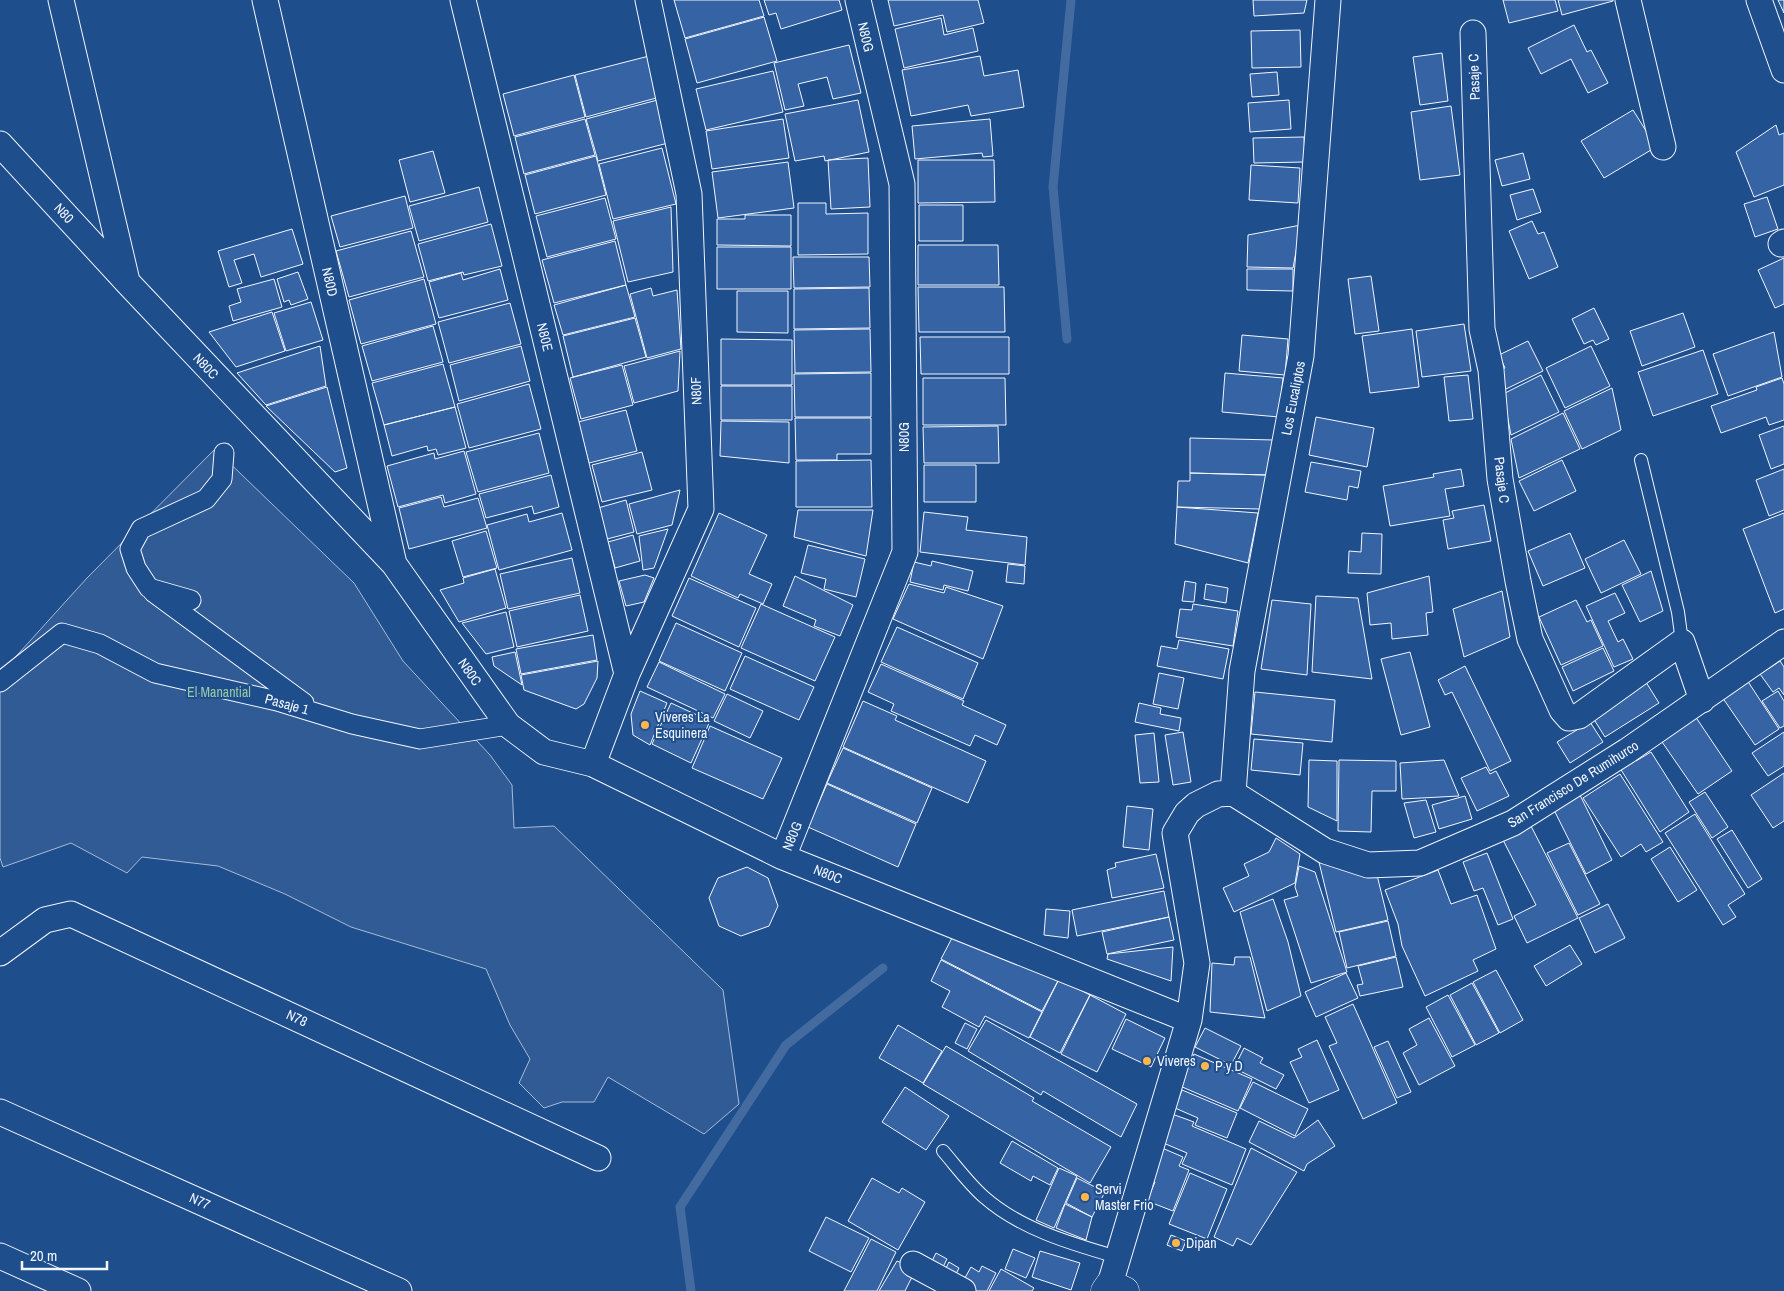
<svg xmlns="http://www.w3.org/2000/svg" width="1784" height="1291" font-family="'Archivo Narrow',sans-serif">
<style>
.built{fill:#305b95;stroke:#a8bbd7}
.lines{fill:none;stroke-linecap:round;stroke-linejoin:round}
.stream{stroke:#446ba0;stroke-width:9}
.building{fill:#3563a3;stroke:#f2f6ff}
.service-casing{stroke:#f2f6ff;stroke-width:14}
.pedestrian-casing{stroke:#f2f6ff;stroke-width:21}
.minor-casing{stroke:#f2f6ff;stroke-width:27}
.secondary-casing{stroke:#f2f6ff;stroke-width:29}
.service{stroke:#1f4e8c;stroke-width:12}
.pedestrian{stroke:#1f4e8c;stroke-width:19}
.minor{stroke:#1f4e8c;stroke-width:25}
.secondary{stroke:#1f4e8c;stroke-width:28}
.poi-dot{fill:#ffb74d;stroke:#1f4e8c;stroke-width:2}
.labels{text-anchor:middle;stroke-width:4;stroke-linejoin:round;paint-order:stroke}
.street-label{font-size:14px;fill:#f2f6ff;stroke:#1f4e8c}
.park-label{font-size:14px;fill:#97c8a6;stroke:#1f4e8c}
.poi-label{font-size:14px;fill:#f2f6ff;stroke:#1f4e8c;text-anchor:start}
</style>
<rect width="100%" height="100%" fill="#1f4e8c"/>
<path class="built" d="M215,449L354,583L403,661L490,755L512,785L514,828L554,826L723,990L739,1104L704,1134L608,1077L594,1102H562L544,1108L519,1083L530,1059L510,1025L486,969L351,927L285,894L218,866L142,857L127,873L71,843L3,867L0,858V674L87,578Z"/>
<g class="lines">
<path class="stream" d="M1067,339L1053,187L1071,0
M691,1291L680,1207L786,1045L883,968"/>
</g>
<path class="building" d="M674,0H759L764,16L685,38Z
M764,0H839L842,10L781,29L776,13L769,15Z
M888,0H978L984,23L947,32L943,15L894,26Z
M1253,0H1307L1304,13L1254,16Z
M1503,0H1555L1558,11L1509,23Z
M1558,0H1613V1L1562,15Z
M1778,0H1784V13Z
M764,17L777,61L697,83L685,39Z
M941,18L944,35L973,28L978,51L904,68L895,29Z
M1574,25L1587,52L1591,50L1608,83L1588,93L1571,59L1541,74L1528,48Z
M1300,30L1301,67L1252,68L1251,31Z
M849,45L861,93L833,99L827,77L798,84L804,106L785,110L774,63Z
M1442,53L1448,101L1420,105L1413,57Z
M649,56L660,97L586,117L575,75Z
M980,56L984,76L1018,70L1024,107L971,116L968,105L911,116L902,70Z
M773,71L783,112L706,130L696,89Z
M1277,72L1279,95L1252,97L1250,74Z
M574,75L585,117L514,136L503,94Z
M661,99L672,142L598,161L586,119Z
M858,100L869,152L825,161L824,156L795,161L785,114Z
M1289,100L1291,129L1250,132L1248,103Z
M1451,106L1460,175L1420,180L1411,112Z
M1633,110L1656,147L1604,178L1581,141Z
M585,119L595,155L524,174L515,137Z
M783,119L789,158L712,169L706,131Z
M990,119L993,156L983,157L982,153L915,159L912,126Z
M1776,125L1779,135L1784,133V185L1754,197L1736,152Z
M1304,137L1305,162L1254,163L1253,138Z
M662,148L676,204L613,219L599,164Z
M433,151L445,193L410,202L399,160Z
M1523,153L1530,179L1502,186L1495,160Z
M596,156L606,195L535,214L525,175Z
M868,158L870,207L831,209L828,160Z
M918,160H994L995,202L918,203Z
M788,162L794,208L718,218L712,172Z
M1251,165L1300,168L1298,203L1249,200Z
M479,187L488,222L419,241L409,206Z
M1533,189L1541,212L1517,220L1510,195Z
M405,196L413,228L340,247L331,216Z
M1767,197L1778,229L1755,237L1744,204Z
M605,198L616,239L547,257L536,216Z
M798,203H826V214L868,213V254L798,255Z
M919,205H963V241H919Z
M671,207L673,272L628,282L613,221Z
M745,215H791V246L717,245V219H745Z
M1532,221L1538,234L1544,232L1558,267L1529,279L1509,231Z
M491,224L502,266L464,275L463,272L428,281L418,244Z
M1301,225L1293,268L1247,267L1248,235Z
M292,229L303,264L261,277L254,254L234,260L242,283L229,287L218,251Z
M411,231L424,277L349,297L336,251Z
M615,241L626,285L554,303L542,260Z
M918,245H998L999,285H918Z
M717,247H791V289H717Z
M793,257H869L870,287L794,288Z
M1784,258V304L1775,308L1758,270Z
M500,269L508,300L439,318L429,282L461,273L463,280Z
M1247,269H1293V291L1247,290Z
M298,272L308,299L291,305L289,300L284,302L277,279Z
M1371,276L1379,331L1355,334L1348,279Z
M274,279L282,307L233,321L229,306L241,302L237,289Z
M424,279L436,324L361,344L349,300Z
M626,285L635,317L563,335L554,305Z
M918,287H1004L1005,332H919Z
M651,288L653,296L677,290L681,349L647,358L630,294Z
M869,288L870,328L794,329V289Z
M737,291H788V333L737,332Z
M311,302L323,340L286,351L274,313Z
M510,303L521,344L449,363L438,322Z
M1594,308L1609,339L1596,345L1593,340L1584,344L1572,319Z
M272,312L285,351L236,367L209,332Z
M1683,313L1695,347L1642,366L1630,331Z
M635,318L646,357L573,377L563,336Z
M1464,324L1471,371L1422,377L1416,331Z
M433,326L443,362L372,381L362,346Z
M870,329L871,372L795,373L794,330Z
M1412,329L1419,387L1370,393L1362,336Z
M1774,332L1782,377L1728,396L1713,354Z
M1242,335L1288,339L1285,375L1239,371Z
M920,337H1009V374H921Z
M721,339L792,340V385H721Z
M1528,341L1543,371L1506,389L1497,372L1505,368L1499,355Z
M320,346L326,386L266,405L237,373Z
M521,346L530,381L459,401L450,365Z
M1591,346L1610,386L1565,408L1546,368Z
M1703,350L1718,394L1653,416L1638,372Z
M680,351L678,391L634,403L624,366Z
M443,364L455,407L384,425L372,383Z
M622,365L633,405L581,419L570,378Z
M871,373V417H795L794,374Z
M1225,373L1283,378L1279,417L1222,412Z
M1468,375L1473,419L1449,421L1444,377Z
M1541,375L1559,412L1511,435L1503,394Z
M923,378H1005L1006,425H923Z
M1782,378L1784,384V420L1769,425L1766,417L1721,433L1711,406L1757,390L1756,387Z
M529,384L541,429L469,448L457,404Z
M721,386H792V420H721Z
M327,387L347,468L335,472L266,406Z
M1612,388L1621,430L1582,449L1564,411Z
M455,407L466,448L438,455L436,449L428,451L427,446L392,456L384,425Z
M626,410L637,451L589,463L578,422Z
M1563,413L1580,449L1519,478L1511,439Z
M1316,417L1374,428L1367,467L1309,455Z
M795,418H871V454H837V460H796Z
M721,421L789,422V463L720,456Z
M998,426L999,463H924L923,427Z
M1784,426V464L1771,469L1759,435Z
M539,433L549,473L478,492L466,452Z
M1190,438L1274,440L1267,475L1190,473Z
M464,451L476,494L445,503L443,495L398,507L387,466L434,453L435,459Z
M642,452L652,490L602,502L592,465Z
M871,460L872,507H796V461Z
M1562,460L1576,491L1534,511L1519,481Z
M1311,462L1361,471L1358,488L1349,486L1347,500L1305,492Z
M924,465H976V502H924Z
M1461,469L1464,486L1445,489L1450,516L1390,526L1383,486L1434,477L1433,474Z
M1784,469V510L1769,516L1756,480Z
M1190,473L1267,475L1260,509L1177,507L1178,481H1190Z
M551,475L559,507L534,514L532,506L486,518L479,494Z
M680,490L672,525L637,534L629,504Z
M441,497L444,507L478,498L487,528L409,549L399,508Z
M626,500L634,532L607,539L598,508Z
M1484,505L1491,541L1448,549L1443,520L1454,518L1452,511Z
M1177,507L1258,513L1248,563L1175,544Z
M798,510H873L866,556L794,537Z
M924,512L968,517L966,530L1027,537L1025,565L920,552Z
M562,513L572,550L499,570L487,525L527,514L529,522Z
M719,513L767,535L749,574L772,584L763,604L740,594L738,598L691,576Z
M1784,513V609L1775,613L1743,529Z
M668,529L654,568L643,570L639,536Z
M486,531L497,568L463,577L452,541Z
M1362,533L1382,534L1381,574L1348,573L1349,551L1361,552Z
M1570,533L1585,568L1543,586L1528,551Z
M633,535L640,561L615,568L608,542Z
M1624,540L1641,574L1601,593L1585,559Z
M808,545L865,559L856,597L824,589L826,579L801,573Z
M572,558L580,593L508,609L500,574Z
M932,561L973,571L968,591L944,585L943,590L910,582L914,562L931,566Z
M1008,564L1025,566L1024,584L1006,582Z
M495,569L506,608L459,622L440,590L464,583L463,578Z
M1651,571L1663,611L1640,622L1622,585Z
M645,575L654,578L644,602L626,606L619,581Z
M795,576L853,605L840,636L814,626L816,620L783,606Z
M1429,576L1433,612L1426,613L1428,635L1392,639L1391,623L1370,625L1367,593Z
M689,578L756,608L739,647L672,616Z
M1185,581L1196,583L1194,602L1182,601Z
M909,584L944,593L946,587L1003,606L983,659L893,619Z
M1206,584L1228,588L1226,603L1204,599Z
M1502,591L1510,637L1464,657L1453,609Z
M1615,593L1625,613L1608,621L1618,642L1623,639L1633,659L1614,667L1586,606Z
M580,595L588,631L517,647L509,611Z
M1316,596L1358,598L1372,679L1312,672Z
M1272,600L1311,604L1307,675L1261,669Z
M1576,600L1587,622L1591,620L1603,646L1561,665L1539,617Z
M761,604L835,637L815,681L741,648Z
M1193,604L1238,611L1233,646L1176,637L1180,609L1192,610Z
M506,612L514,647L486,654L462,623Z
M676,623L742,653L725,691L659,661Z
M897,627L978,663L963,699L881,662Z
M593,635L597,660L521,674L516,649Z
M1179,640L1229,649L1223,679L1157,666L1161,646L1177,649Z
M1603,648L1614,671L1573,691L1562,667Z
M515,652L522,685L494,666L492,657Z
M1410,652L1430,727L1401,735L1381,659Z
M745,656L814,687L799,720L730,689Z
M598,661L597,678L584,704L576,709L524,690L521,675Z
M1780,661L1784,667V695L1779,688L1773,692L1760,674Z
M659,662L725,694L713,718L647,687Z
M881,664L964,701L962,705L1006,725L997,745L975,735L970,746L891,711L894,704L868,692Z
M1465,666L1511,761L1490,771L1452,692L1445,695L1438,680Z
M1159,673L1184,678L1178,709L1153,704Z
M1745,677L1779,729L1755,745L1720,694Z
M1644,679L1659,703L1605,737L1590,713Z
M640,691L667,703L650,745L633,735L631,714Z
M1778,691L1784,701V726L1780,728L1762,701Z
M1255,692L1335,700L1332,742L1251,734Z
M727,694L763,711L750,738L714,721Z
M863,701L897,716L895,720L986,761L968,803L843,747Z
M671,703L710,721L691,763L652,744Z
M1139,703L1161,708L1160,714L1181,718L1179,731L1135,722Z
M1695,716L1732,771L1698,794L1660,739Z
M1590,722L1603,742L1570,763L1557,742Z
M710,726L782,758L763,799L692,768Z
M1183,732L1191,782L1173,785L1165,735Z
M1784,732V766L1768,776L1752,753Z
M1154,733L1159,782L1140,783L1135,735Z
M1254,739L1303,743L1300,775L1251,770Z
M843,748L932,788L917,823L827,783Z
M1651,752L1689,812L1660,832L1618,765L1632,756L1636,761Z
M1309,760L1337,761V821L1308,807Z
M1339,760L1396,761V791H1372L1371,832L1338,831Z
M1444,760L1459,796L1402,799L1400,763Z
M1486,767L1490,774L1496,771L1509,796L1477,811L1461,778Z
M1784,773V821L1773,828L1751,795Z
M1620,774L1663,842L1646,852L1641,844L1621,857L1583,798Z
M827,784L916,824L898,867L808,827Z
M1705,792L1728,827L1712,838L1689,802Z
M1579,793L1612,860L1586,874L1552,806Z
M1465,796L1472,819L1439,829L1432,805Z
M1426,800L1436,832L1414,838L1404,803Z
M1127,806L1153,809L1149,850L1123,847Z
M1695,814L1745,894L1728,905L1736,917L1723,925L1665,833Z
M1530,824L1578,918L1527,943L1514,916L1536,905L1502,838Z
M1732,830L1762,879L1748,888L1717,839Z
M1276,838L1300,854L1295,883L1234,912L1223,888L1249,876L1244,864L1269,852Z
M1569,843L1600,904L1578,915L1547,853Z
M1670,847L1697,890L1678,902L1651,859Z
M1487,853L1513,919L1498,925L1483,888L1474,891L1463,862Z
M1156,854L1164,888L1112,898L1107,870L1116,867L1115,863Z
M1317,854L1376,871L1388,920L1336,932Z
M1299,866L1315,872L1347,972L1311,983L1284,900L1298,896L1295,887Z
M747,867L768,878L778,906L769,926L741,936L719,926L709,898L718,878Z
M1438,870L1451,904L1477,895L1496,949L1473,960L1478,971L1425,996L1402,946L1398,924L1385,890Z
M1164,891L1169,917L1077,936L1072,910Z
M1273,899L1288,942L1301,996L1267,1011L1240,912Z
M1608,904L1625,938L1595,953L1579,918Z
M1046,909L1070,911L1068,938L1044,935Z
M1169,917L1174,940L1107,954L1102,932Z
M1388,921L1396,956L1347,968L1339,932Z
M953,936L1059,979L1042,1011L941,959Z
M1570,945L1582,964L1546,986L1534,966Z
M1173,947L1171,981L1107,959L1108,954Z
M1235,957H1250L1265,1018L1210,1012L1212,963L1234,965Z
M1396,957L1403,987L1360,996L1357,985L1363,984L1358,966Z
M941,960L1042,1012L1029,1038L985,1016L979,1027L942,1007L950,991L931,981Z
M1496,970L1523,1020L1500,1033L1473,982Z
M1346,973L1358,998L1316,1017L1305,992Z
M1059,979L1090,995L1060,1053L1030,1037Z
M1472,983L1499,1033L1476,1045L1450,995Z
M1090,995L1126,1014L1097,1072L1061,1054Z
M1448,995L1475,1045L1452,1057L1426,1007Z
M1353,1004L1397,1103L1363,1119L1329,1046L1337,1043L1325,1017Z
M1429,1018L1455,1066L1419,1085L1403,1053L1417,1045L1409,1029Z
M1126,1019L1165,1038L1151,1067L1112,1049Z
M986,1020L1137,1104L1121,1137L1043,1091L1041,1095L968,1051Z
M965,1023L977,1029L967,1049L955,1043Z
M898,1025L942,1051L923,1083L879,1058Z
M1205,1028L1241,1046L1231,1065L1195,1047Z
M1317,1040L1339,1090L1309,1103L1290,1062L1302,1057L1298,1049Z
M1388,1041L1411,1092L1397,1098L1374,1047Z
M946,1046L1034,1098L1032,1101L1111,1147L1090,1183L923,1084Z
M1244,1048L1263,1058L1260,1063L1284,1075L1276,1089L1234,1068Z
M1194,1054L1252,1079L1238,1111L1180,1086Z
M1253,1082L1308,1109L1295,1136L1240,1108Z
M905,1087L949,1116L926,1150L882,1122Z
M1182,1090L1237,1113L1227,1138L1195,1125L1198,1118L1175,1108Z
M1172,1114L1194,1122L1192,1126L1246,1149L1232,1185L1182,1164L1187,1153L1161,1142Z
M1318,1120L1335,1146L1307,1164L1304,1171L1249,1142L1259,1121L1294,1138Z
M1012,1141L1058,1168L1050,1185L1033,1176L1031,1181L1000,1163Z
M1162,1148L1183,1157L1179,1166L1189,1170L1173,1211L1147,1201L1155,1182L1149,1180Z
M1251,1148L1297,1172L1251,1245L1237,1238L1233,1246L1214,1237Z
M1059,1168L1077,1176L1054,1228L1036,1220Z
M1190,1173L1227,1189L1207,1239L1169,1224Z
M872,1178L899,1193L902,1188L925,1202L898,1250L848,1221Z
M1077,1178L1105,1192L1092,1217L1066,1203Z
M1065,1204L1092,1217L1086,1240L1056,1228Z
M826,1217L869,1238L851,1272L809,1251Z
M1171,1235L1186,1241L1182,1251L1167,1245Z
M871,1239L896,1252L877,1291H844Z
M1013,1249L1035,1258L1026,1278L1005,1269Z
M1040,1251L1080,1263L1071,1290L1032,1277Z
M936,1253L947,1259L942,1269L931,1263Z
M897,1261L916,1269L905,1291H879Z
M949,1262L959,1268L954,1278L944,1272Z
M982,1266L996,1273L987,1291H973L961,1285L971,1267L979,1272Z
M1001,1269L1034,1288L1032,1291H989Z"/>
<g class="lines">
<g class="service-casing">
<path id="service" d="M1641,460L1678,612L1682,642
M943,1151C956,1166 969,1184 984,1197C1020,1229 1072,1244 1117,1257"/>
</g>
<g class="pedestrian-casing">
<path id="pedestrian" d="M153,592L304,703
M191,600L149,588L136,568L130,549L141,529L206,499L222,479L224,453
M0,682L62,633L100,644L155,673L277,701L352,724L420,739L508,725"/>
</g>
<g class="minor-casing">
<path id="minor" d="M61,0L127,281
M265,0L394,564
M463,0L627,674
M1628,0L1663,147
M1759,0L1784,70
M1473,33L1482,329L1491,370L1500,479L1518,581L1530,639L1562,710L1569,718L1579,716L1682,642L1702,700
M0,144L128,283L394,564L508,725L544,752L593,764L783,857L1189,1020
M1781,244L1784,242
M593,764L627,674L701,509L689,194L648,0
M1233,793L1242,671L1301,356L1328,0
M783,857L905,552L902,184L858,0
M0,953L45,920L71,914L598,1158
M0,1112L399,1291
M0,1256L78,1291
M913,1264L963,1291
M1110,1284L1189,1020L1197,963L1175,833L1187,813L1196,805L1218,794L1233,793L1325,851L1368,865L1420,863L1513,823L1627,751L1784,642"/>
</g>
<g class="secondary-casing">
<path id="secondary" d="M1105,1291L1110,1284L1125,1291"/>
</g>
<use href="#service" class="service"/>
<use href="#pedestrian" class="pedestrian"/>
<use href="#minor" class="minor"/>
<use href="#secondary" class="secondary"/>
</g>
<g class="poi-dot">
<circle cx="645" cy="725" r="5"/>
<circle cx="1147" cy="1061" r="5"/>
<circle cx="1205" cy="1066" r="5"/>
<circle cx="1085" cy="1197" r="5"/>
<circle cx="1176" cy="1243" r="5"/>
</g>
<g class="labels">
<g class="street-label">
<text transform="translate(866 37) rotate(77)" y="5">N80G</text>
<text transform="translate(1474 77) rotate(-92)" y="5">Pasaje C</text>
<text transform="translate(64 213) rotate(47)" y="5">N80</text>
<text transform="translate(330 282) rotate(77)" y="5">N80D</text>
<text transform="translate(545 337) rotate(76)" y="5">N80E</text>
<text transform="translate(206 366) rotate(47)" y="5">N80C</text>
<text transform="translate(696 391) rotate(-92)" y="5">N80F</text>
<text transform="translate(1293 398) rotate(-79)" y="5">Los Eucaliptos</text>
<text transform="translate(904 437) rotate(-90)" y="5">N80G</text>
<text transform="translate(1502 480) rotate(83)" y="5">Pasaje C</text>
<text transform="translate(470 672) rotate(55)" y="5">N80C</text>
<text transform="translate(287 704) rotate(15)" y="5">Pasaje 1</text>
<text transform="translate(1573 784) rotate(-32)" y="5">San Francisco De Rumihurco</text>
<text transform="translate(792 836) rotate(-68)" y="5">N80G</text>
<text transform="translate(828 874) rotate(22)" y="5">N80C</text>
<text transform="translate(297 1018) rotate(25)" y="5">N78</text>
<text transform="translate(200 1201) rotate(24)" y="5">N77</text>
</g>
<g class="park-label">
<text x="219" y="697">El Manantial</text>
</g>
<g class="poi-label">
<text x="655" y="722">Viveres La<tspan x="655" dy="16">Esquinera</tspan></text>
<text x="1157" y="1066">Viveres</text>
<text x="1215" y="1071">P y D</text>
<text x="1095" y="1194">Servi<tspan x="1095" dy="16">Master Frio</tspan></text>
<text x="1186" y="1248">Dipan</text>
</g>
</g>
<path d="M22 1261v8h85v-8" fill="none" stroke="#f2f6ff" stroke-width="2.5"/>
<text x="30" y="1261" font-size="15" fill="#f2f6ff" stroke="#1f4e8c" stroke-width="4" paint-order="stroke">20 m</text>
</svg>
